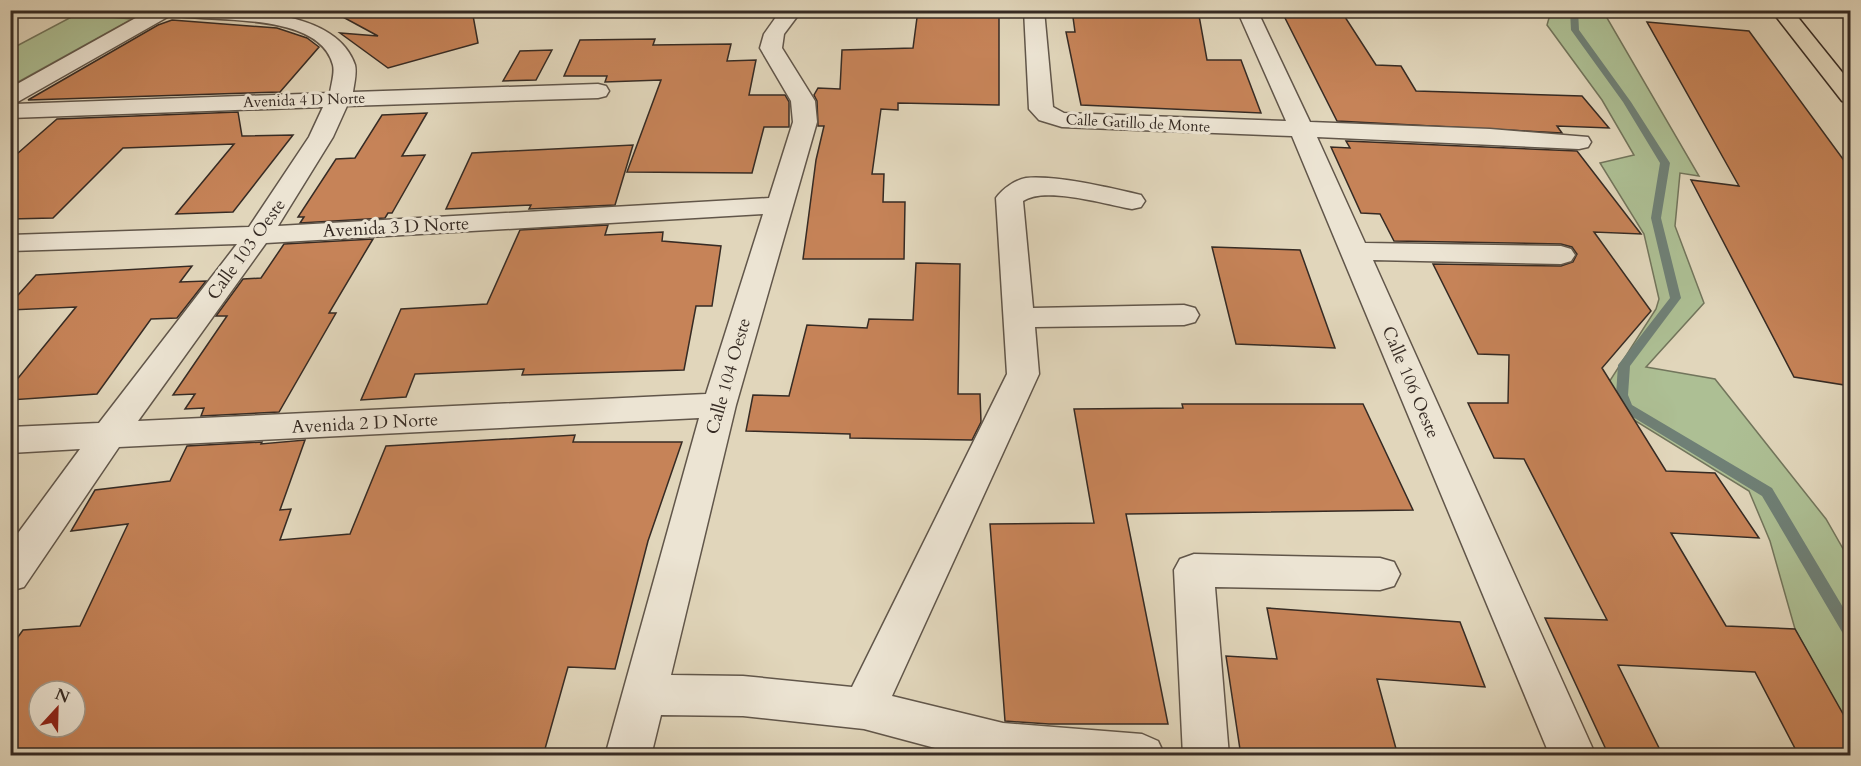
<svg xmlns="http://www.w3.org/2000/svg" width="1861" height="766" font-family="Cardo,serif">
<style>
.green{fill:#adbf94;stroke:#72755c;stroke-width:1.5}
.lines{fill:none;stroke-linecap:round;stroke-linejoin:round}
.stream{fill:#6f8076;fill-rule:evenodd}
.building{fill:#c68358;stroke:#362b24;stroke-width:1.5;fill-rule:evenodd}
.minor-casing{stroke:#61564a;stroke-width:3}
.major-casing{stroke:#362b24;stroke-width:3}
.minor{fill:#ece4d3;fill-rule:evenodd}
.major{fill:#e1d6bb;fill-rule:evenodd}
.labels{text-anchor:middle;stroke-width:6;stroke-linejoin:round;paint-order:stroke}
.far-street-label{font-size:15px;fill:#362b24;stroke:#ece4d3}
.street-label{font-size:18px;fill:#362b24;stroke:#ece4d3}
</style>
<rect width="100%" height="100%" fill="#e1d6bb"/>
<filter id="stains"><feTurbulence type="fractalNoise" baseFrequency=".00333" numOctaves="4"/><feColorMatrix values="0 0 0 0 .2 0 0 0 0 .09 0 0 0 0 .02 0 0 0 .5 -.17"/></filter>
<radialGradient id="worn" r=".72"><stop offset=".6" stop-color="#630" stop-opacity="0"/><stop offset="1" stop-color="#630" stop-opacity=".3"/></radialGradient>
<path class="green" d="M1551,11H1603L1699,176L1680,173L1675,226L1704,303L1646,367L1715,379L1826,519L1850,561V728L1795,629L1770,541L1749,491L1608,404L1602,393L1656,309L1659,299L1644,234L1600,163L1634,155L1602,100L1547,25Z
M77,14L132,19L11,86V49Z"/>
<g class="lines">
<path class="stream" d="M1570,10H1578L1579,30L1631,102L1670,163L1661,218L1681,298L1630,366L1628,395L1632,405L1772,488L1850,619V638L1845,637L1762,496L1623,411L1616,395L1618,365L1670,298L1651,218L1660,163L1623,102L1571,30Z"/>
</g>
<path class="building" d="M330,10H472L478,43L388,68L340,33L378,36Z
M918,10H999V105L898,103V110L881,109L872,174H884L883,202H905L904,259H803L816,160L824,126H818L817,101L814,95L818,88L840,89L842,50L913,48Z
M1072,10H1198L1207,60H1241L1261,113L1081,105L1066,32H1075Z
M1284,16L1345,17L1376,65L1401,66L1416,91L1582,96L1609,128L1557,126L1562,133L1337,121Z
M172,20L277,28L307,38L319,47L280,92L28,100L158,25Z
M1647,22L1749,31L1851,170V386L1794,377L1691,180L1739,186Z
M655,39L653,45L731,44L727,61L756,60L749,95H785L789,102V127H764L752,173L627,172L661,80L605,82L607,76H564L580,40Z
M552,50L536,80L503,81L520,51Z
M238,112L242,136L293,135L233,212L176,214L234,144L123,148L53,218L10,219V160L57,119Z
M427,113L402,156L425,155L392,213H388L385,218L300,223L304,217H298L336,159L355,158L382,115Z
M1346,141L1577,151L1641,234L1594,232L1651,311L1602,368L1666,471L1715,473L1759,538L1671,533L1726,626L1795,629L1851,728V756H1799L1755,672L1618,665L1663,756H1609L1545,618L1607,620L1524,459L1494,458L1468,403H1508L1509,355L1478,354L1433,264L1561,266L1573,262L1577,254L1572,247L1561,244L1394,241L1380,214L1361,213L1331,147L1350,148Z
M633,145L615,205L529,209L531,205L446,209L472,153Z
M608,225L605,235L663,232L662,241L721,246L712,306H696L684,370L522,375L524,369L415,374L406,397L361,400L401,309L487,304L520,230Z
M373,239L329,313H336L279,412L201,416L204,408L185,409L195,394L173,395L227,316H216L243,279L261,278L284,244Z
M1212,247L1300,250L1335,348L1236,344Z
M916,263L960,264L958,394H980L981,422L972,440L850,438V434L746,431L753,395L789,396L807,325L867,328L869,319L913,320Z
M192,266L180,282L206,281L177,318L151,319L97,394L10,400V388L76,307L10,310V304L36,275Z
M1182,404H1363L1413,510L1126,514L1168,724H1049L1005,721L990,524L1094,523L1074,409L1183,408Z
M575,435L573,442H682L648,541L615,669L568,667L543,756H10V648L23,630L80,626L128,524L71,531L95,490L170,481L187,446L262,442L261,444L305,440L280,510L291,509L280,540L350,534L386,446ZM39,691H75V727H39Z
M1267,608L1460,622L1485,687L1377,679L1398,756H1241L1226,656L1277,659Z"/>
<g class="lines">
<g class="minor-casing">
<path id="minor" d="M150,10C207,10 333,0 355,65C357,73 354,84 353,92L598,84L606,86L609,91L606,96L598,98L347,106L333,137L278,226L769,198L793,122L791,101L760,48L764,34L781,10H802L784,34L782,48L815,101L817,122L736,405L671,675L743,676L852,687L1007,374L996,198C1002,189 1015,180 1026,178C1056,175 1111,188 1141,195L1145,201L1141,207L1132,209C1105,204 1044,186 1023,201L1033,308L1184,305L1195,308L1199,315L1195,322L1184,325L1035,327L1039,374L892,696L1003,723L1142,734L1158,741L1165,756H965L864,729L743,716L661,715L651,756H605L699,418L119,447L24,587L10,591V544L80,449L10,453V427L99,423L237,244L10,251V235L249,227L309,137L323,107L10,118V88ZM171,15C214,23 319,11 333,65C335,73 331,85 330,93L14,104ZM763,214L706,394L138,421L266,243Z
M1024,10H1044L1053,107L1064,113L1286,121L1237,10H1257L1310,122L1490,129L1588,137L1591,142L1588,147L1579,149L1317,137L1365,243L1561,246L1571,249L1575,255L1571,261L1561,264L1373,260L1596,756H1550L1292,136L1062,127L1039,120L1029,109Z
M1822,10H1850V17L1832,16Z
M1194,554L1380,558L1394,562L1400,574L1394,586L1380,590L1215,587L1229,756H1183L1174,570L1180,559Z"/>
</g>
<g class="major-casing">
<path id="major" d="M1771,10H1792L1850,82V103L1842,101Z"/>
</g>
<use href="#minor" class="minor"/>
<use href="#major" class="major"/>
</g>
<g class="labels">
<g class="far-street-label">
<text transform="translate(304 100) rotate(-2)" y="5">Avenida 4 D Norte</text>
<text transform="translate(1138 123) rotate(3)" y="5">Calle Gatillo de Monte</text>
</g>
<g class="street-label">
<text transform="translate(396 227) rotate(-3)" y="6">Avenida 3 D Norte</text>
<text transform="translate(246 249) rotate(-54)" y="6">Calle 103 Oeste</text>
<text transform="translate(728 376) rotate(-74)" y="6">Calle 104 Oeste</text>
<text transform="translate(1411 382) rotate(67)" y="6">Calle 106 Oeste</text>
<text transform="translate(365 423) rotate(-3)" y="6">Avenida 2 D Norte</text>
</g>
</g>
<rect width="1861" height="766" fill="none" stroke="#e1d6bb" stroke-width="36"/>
<rect x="12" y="12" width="1837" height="742" fill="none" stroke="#362b24" stroke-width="3"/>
<rect x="18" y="18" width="1825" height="730" fill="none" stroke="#362b24" stroke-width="1.5"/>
<g transform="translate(57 709) rotate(22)"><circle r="28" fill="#ece4d3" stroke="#a39a8d" stroke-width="1.5"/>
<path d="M0-4.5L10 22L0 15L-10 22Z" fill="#8f2418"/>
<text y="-9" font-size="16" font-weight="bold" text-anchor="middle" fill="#362b24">N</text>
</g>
<rect width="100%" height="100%" filter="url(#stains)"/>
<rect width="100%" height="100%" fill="url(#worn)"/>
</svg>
